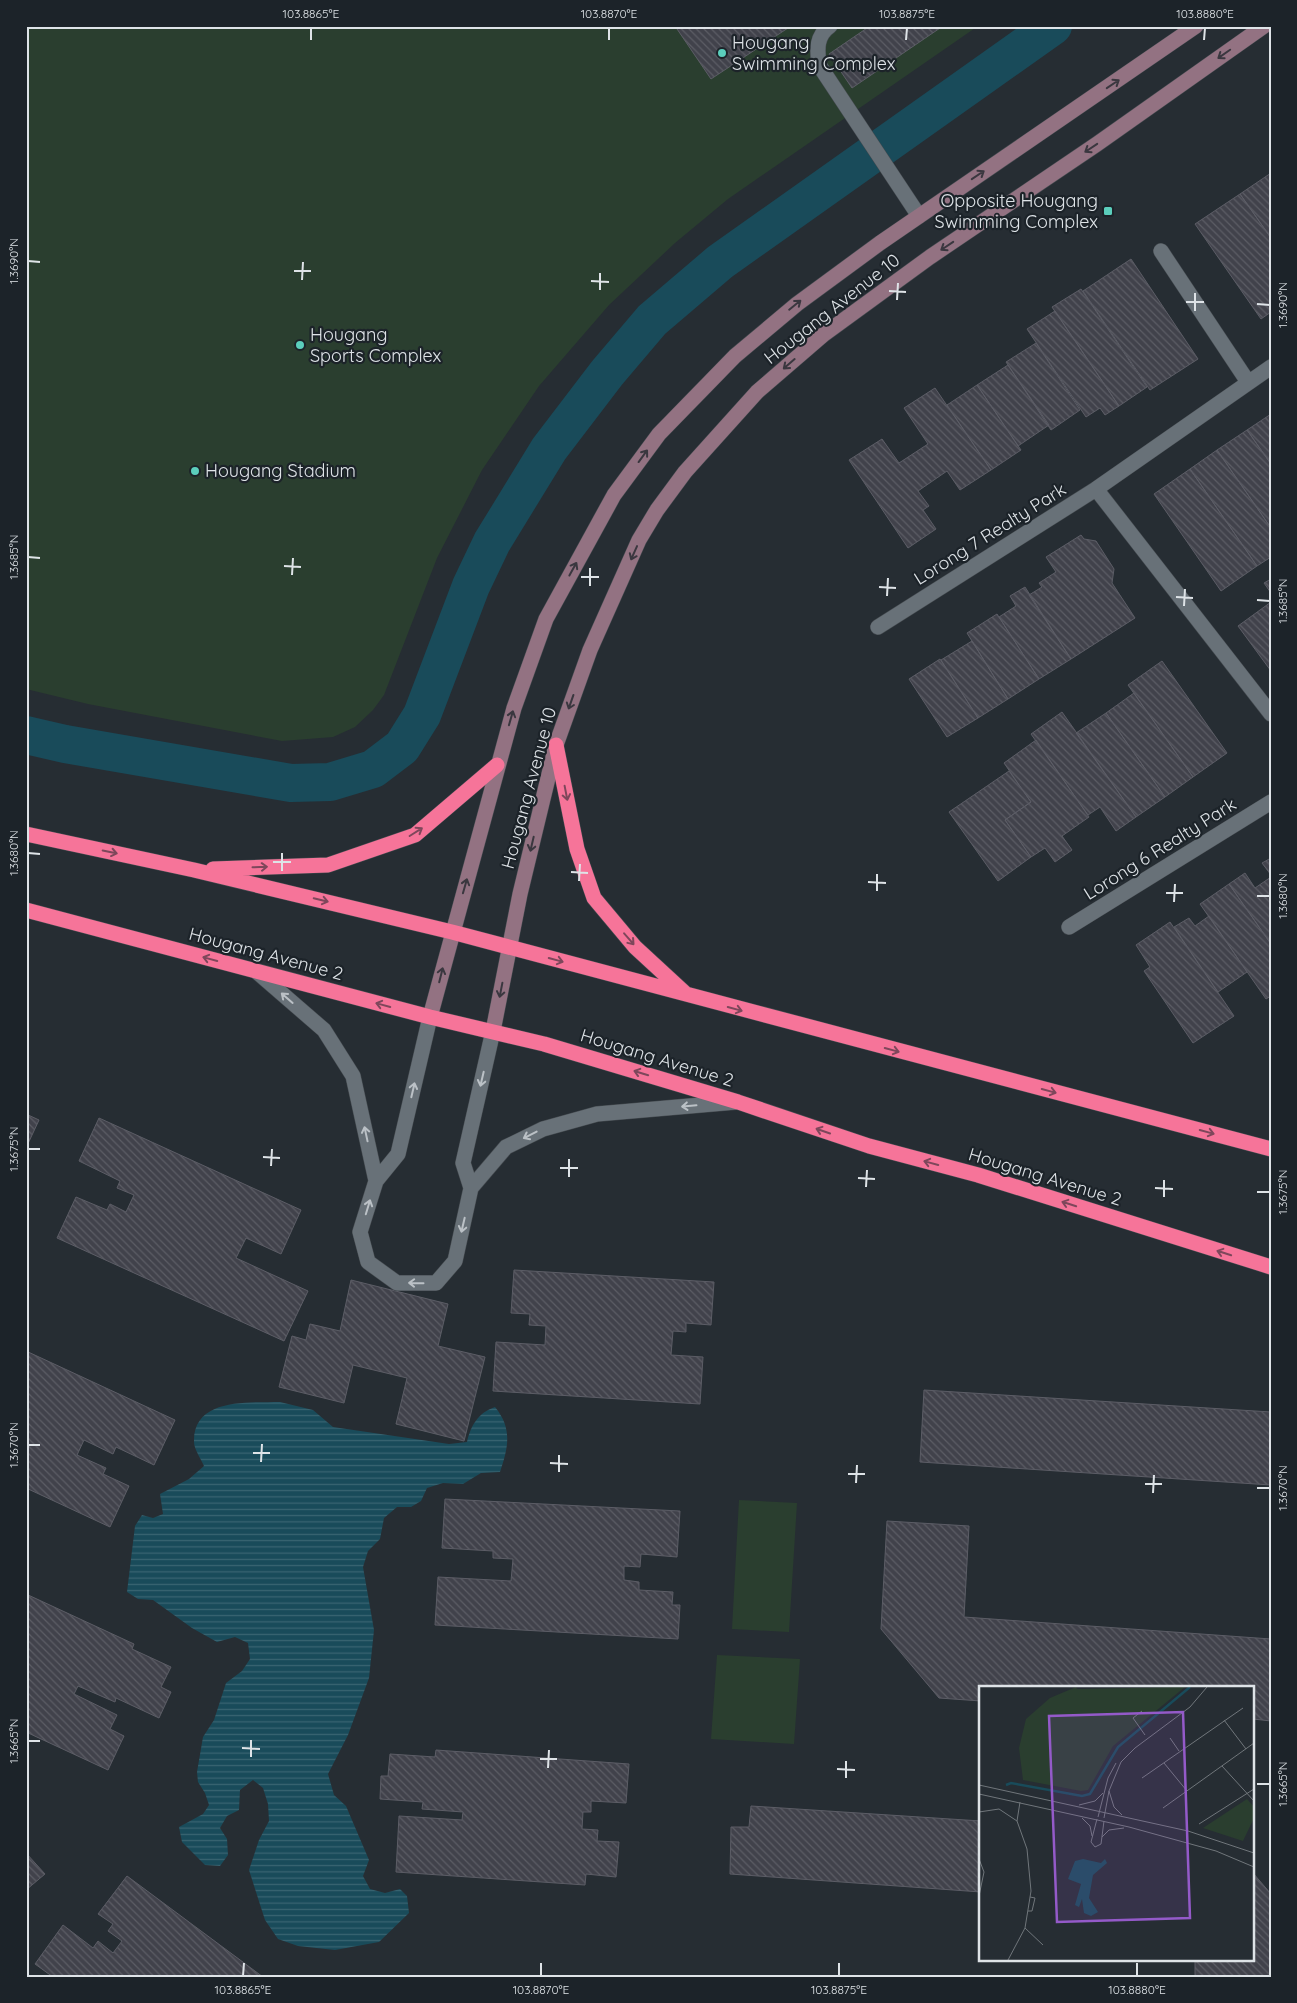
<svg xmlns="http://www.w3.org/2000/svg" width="1297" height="2003" font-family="Quicksand,sans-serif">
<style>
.green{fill:#2a3e2f}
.water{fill:url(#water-rules)}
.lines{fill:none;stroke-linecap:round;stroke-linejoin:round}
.canal{stroke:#194b5a;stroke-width:38}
.building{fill:url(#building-back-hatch);stroke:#5c5d66}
.lane-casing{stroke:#454b50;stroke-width:16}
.street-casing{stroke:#454b50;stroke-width:16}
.secondary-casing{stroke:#454b50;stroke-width:16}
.highway-casing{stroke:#454b50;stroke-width:16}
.lane{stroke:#687178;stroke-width:15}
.street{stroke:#687178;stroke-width:15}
.secondary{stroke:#937282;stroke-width:15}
.highway{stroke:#f67499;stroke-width:15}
.oneway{stroke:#3a373f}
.oneway2{stroke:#7e475b}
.oneway3{stroke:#bbc1c6}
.ticks{fill:none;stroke:#dee3e7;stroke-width:2}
.poi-dot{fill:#5bcebc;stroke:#1c2329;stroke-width:2}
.labels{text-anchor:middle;stroke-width:4.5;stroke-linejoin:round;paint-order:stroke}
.poi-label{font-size:18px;fill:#dee3e7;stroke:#1c2329;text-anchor:start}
.street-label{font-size:18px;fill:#dee3e7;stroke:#1c2329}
.inset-river{fill:none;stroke:#194b5a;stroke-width:2.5}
.inset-road{fill:none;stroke:#70767b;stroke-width:1}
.view{fill:#945ac9;fill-opacity:0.15;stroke:#945ac9;stroke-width:2.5}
.inset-edge{fill:none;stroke:#dee3e7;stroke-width:2.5}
.neatline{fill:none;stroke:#dee3e7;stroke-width:2}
.ticks-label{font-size:12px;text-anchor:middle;fill:#dee3e7}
</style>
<defs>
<pattern id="water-rules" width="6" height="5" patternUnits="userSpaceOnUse" patternTransform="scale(1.25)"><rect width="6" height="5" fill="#194b5a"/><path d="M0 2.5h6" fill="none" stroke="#3a6572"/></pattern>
<pattern id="building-back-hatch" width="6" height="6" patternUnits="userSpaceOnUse" patternTransform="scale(1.25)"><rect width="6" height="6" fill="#41424b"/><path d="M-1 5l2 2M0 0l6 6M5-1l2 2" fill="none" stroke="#5c5d65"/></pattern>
</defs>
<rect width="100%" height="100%" fill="#262d33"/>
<path class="green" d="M26,26H978L728,199L675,243L609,305L539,386L482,470L437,558L384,695L373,710L355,727L333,737L282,741L88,704L26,689Z
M739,1500L797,1503L789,1632L732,1629Z
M717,1655L800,1659L794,1744L711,1739Z"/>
<path class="water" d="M280,1402L313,1410L333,1427L449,1444L467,1442C471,1425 478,1413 495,1407C513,1429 508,1448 500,1472L481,1473L463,1484L443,1483L427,1488L421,1501L411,1507H397L384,1518L380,1539L368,1551L363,1567L374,1630L369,1678L348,1735L328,1774L334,1795L346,1806L369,1860L363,1876L370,1889L385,1893L400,1889L407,1896L409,1913L379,1942L335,1950L298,1946L278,1939L265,1920L249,1870L259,1840L269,1821L268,1804L263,1788L253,1780L240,1790L239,1810L227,1816L220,1828L227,1839L228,1855L220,1866L205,1865L182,1842L179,1827L203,1814L209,1805L205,1793L198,1782L197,1772L203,1737L214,1720L226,1683L242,1671L250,1659L248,1643L235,1637L217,1642L192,1628L153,1600L138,1599L127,1592L135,1526L142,1515L153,1518L163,1514L160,1494L189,1479L204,1466C201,1459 194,1449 194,1442C193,1397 250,1403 280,1402Z"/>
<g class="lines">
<path class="canal" d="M26,735L65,744L291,783L330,782L373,769L402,747L422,715L471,586L492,542L549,449L607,373L652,320L720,262L1053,26"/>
</g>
<path class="building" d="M675,26H791L711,79Z
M870,26H943L852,88L829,54Z
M1271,173V238L1240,194Z
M1240,194L1271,238V312L1261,319L1195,224Z
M1131,259L1198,359L1150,390L1083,291Z
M1081,289L1147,387L1119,406L1052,307Z
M1055,311L1119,406L1105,415L1100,408L1086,417L1027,329Z
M1036,343L1080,410L1051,430L1006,362Z
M1008,365L1049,425L1018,446L977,385Z
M977,385L1021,450L991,470L947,405Z
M935,388L991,470L960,490L947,471L918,491L929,506L923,510L936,529L908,548L849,460L882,439L899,463L928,444L904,408Z
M1271,414V464L1247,430Z
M1247,430L1271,464V528L1217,450Z
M1217,450L1271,528V557L1257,566L1190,469Z
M1190,469L1257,566L1221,591L1154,494Z
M1081,535L1084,539L1096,541L1114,569L1112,583L1135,618L1071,659L1029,595L1042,587L1039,583L1056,572L1046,557Z
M1271,579V593L1264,583Z
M1025,587L1071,659L1039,679L999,617L1016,606L1010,596Z
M1271,602V671L1238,626Z
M997,614L1039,679L1008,699L967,633Z
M972,641L1008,699L978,718L941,660Z
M940,659L978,718L947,737L909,679Z
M1162,661L1227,753L1193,777L1128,685Z
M1134,693L1193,777L1165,797L1106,713Z
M1062,712L1136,817L1116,831L1100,807L1088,815L1031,734Z
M1106,713L1165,797L1136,817L1076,733Z
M1036,740L1089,817L1062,836L1072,850L1055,862L1045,848L1031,857L1005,820L1031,802L1004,763Z
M1009,771L1031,802L1005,820L1031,857L998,881L949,812Z
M1271,858V875L1262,863Z
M1245,873L1255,888L1271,877V944L1229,884Z
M1229,884L1271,944V996L1266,999L1200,904Z
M1209,916L1247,972L1218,992L1174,927L1189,918L1195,926Z
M1170,922L1234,1016L1193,1043L1144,971L1150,967L1136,945Z
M26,1114L39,1120L26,1148Z
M99,1118L301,1210L281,1254L246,1238L236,1258L308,1291L284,1341L57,1238L76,1197L107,1210L110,1204L126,1212L134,1195L117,1188L120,1181L79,1161Z
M514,1270L714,1282L711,1325L686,1323V1332L673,1331L671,1355L703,1357L700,1404L493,1391L496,1342L545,1345L546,1326L529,1325L530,1314L511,1313Z
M351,1280L448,1304L438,1346L485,1357L464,1441L396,1424L407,1378L353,1365L344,1403L279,1387L292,1336L306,1340L310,1324L340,1331Z
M26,1351L175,1420L154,1465L116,1447L113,1454L84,1440L77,1455L106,1468L103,1474L129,1486L110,1527L26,1488Z
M924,1390L1271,1412V1485L920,1462Z
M445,1499L680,1511L677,1557L641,1554L640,1567L624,1566V1580L639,1582V1590L673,1592L672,1605H680L678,1639L435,1625L438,1577L511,1581L513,1559L493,1558V1551L442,1548Z
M887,1521L969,1526L964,1617L1271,1639V1721L1253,1719V1687H981V1701L939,1698L881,1629Z
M26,1594L134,1644L132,1649L171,1667L161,1687L171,1692L159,1718L116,1698L115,1702L78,1686L74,1694L117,1715L110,1729L124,1736L108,1770L26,1732Z
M436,1750L629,1764L626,1803L591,1801V1812H583L582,1829L598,1830L597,1841L619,1842L616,1877L586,1874L585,1885L396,1872L399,1816L462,1820L463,1812L422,1809L423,1802L380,1799L381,1776H388L390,1754L435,1757Z
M751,1806L981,1821V1892L730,1874L731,1827H749Z
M26,1853L45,1874L26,1890Z
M1253,1873L1271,1894V1977H1195V1959H1253Z
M127,1876L263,1977H53L35,1964L63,1925L93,1948L98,1941L113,1953L122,1941L108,1931L113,1924L98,1914Z"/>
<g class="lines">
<g class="lane-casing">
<path id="lane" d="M830,26C816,36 817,49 819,65L919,216
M257,972L324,1030L353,1076L376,1181
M430,1017L398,1154L376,1181L360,1232L368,1262L397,1283H436L455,1261L471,1188L506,1147L543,1129L597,1114L736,1102
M471,1188L463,1163L493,1031"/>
</g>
<g class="street-casing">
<path id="street" d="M1161,251L1248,382
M1096,489L1271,714
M878,627L1096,489L1271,367
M1069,927L1271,802"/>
</g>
<g class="secondary-casing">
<path id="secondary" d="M430,1017L514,708L546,619L614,495L659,434L735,356L797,304L880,243L1196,26
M493,1031L520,894L556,745L590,650L639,540L657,510L685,472L757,392L823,335L930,257L1097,144L1264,26"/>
</g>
<g class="highway-casing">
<path id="highway" d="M556,745L577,849L594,898L635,947L686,994
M26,834L194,870L452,932L1271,1149
M213,869L328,865L415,835L497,765
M26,910L430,1017L544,1044L738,1102L869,1146L978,1175L1271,1267"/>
</g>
<use href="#lane" class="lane"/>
<use href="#street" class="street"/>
<use href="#secondary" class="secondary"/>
<use href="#highway" class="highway"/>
</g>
<defs><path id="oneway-shaft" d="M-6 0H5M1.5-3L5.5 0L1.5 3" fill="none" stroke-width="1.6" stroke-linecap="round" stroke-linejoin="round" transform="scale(1.25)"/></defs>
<g class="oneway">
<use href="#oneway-shaft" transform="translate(1224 54) rotate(145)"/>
<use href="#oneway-shaft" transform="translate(1113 84) rotate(-34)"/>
<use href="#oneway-shaft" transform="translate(1091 148) rotate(146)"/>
<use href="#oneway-shaft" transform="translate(978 175) rotate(-34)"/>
<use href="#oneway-shaft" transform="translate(947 246) rotate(146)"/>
<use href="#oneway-shaft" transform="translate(795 305) rotate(-39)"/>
<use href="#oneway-shaft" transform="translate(789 364) rotate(139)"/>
<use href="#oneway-shaft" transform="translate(643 456) rotate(-54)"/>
<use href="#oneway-shaft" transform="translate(634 553) rotate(114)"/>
<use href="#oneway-shaft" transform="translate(573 569) rotate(-61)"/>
<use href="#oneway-shaft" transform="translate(571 702) rotate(109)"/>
<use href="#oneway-shaft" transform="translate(511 718) rotate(-74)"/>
<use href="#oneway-shaft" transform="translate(532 844) rotate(103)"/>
<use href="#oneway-shaft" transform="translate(465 886) rotate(-74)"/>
<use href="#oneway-shaft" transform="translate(441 975) rotate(-76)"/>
<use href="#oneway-shaft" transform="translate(501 990) rotate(101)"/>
</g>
<g class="oneway2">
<use href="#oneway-shaft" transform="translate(566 793) rotate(79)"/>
<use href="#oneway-shaft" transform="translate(416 832) rotate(-32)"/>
<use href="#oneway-shaft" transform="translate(110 852) rotate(12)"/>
<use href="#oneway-shaft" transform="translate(260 867) rotate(-2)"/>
<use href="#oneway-shaft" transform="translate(321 900) rotate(14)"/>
<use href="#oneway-shaft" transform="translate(629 939) rotate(49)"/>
<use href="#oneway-shaft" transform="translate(210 959) rotate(-165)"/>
<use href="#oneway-shaft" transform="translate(556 960) rotate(15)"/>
<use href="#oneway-shaft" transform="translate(383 1005) rotate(-165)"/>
<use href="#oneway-shaft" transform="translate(735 1009) rotate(15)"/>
<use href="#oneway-shaft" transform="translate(892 1050) rotate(15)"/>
<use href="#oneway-shaft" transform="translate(641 1073) rotate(-163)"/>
<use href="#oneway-shaft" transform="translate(1049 1091) rotate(15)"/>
<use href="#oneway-shaft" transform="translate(823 1131) rotate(-161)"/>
<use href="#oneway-shaft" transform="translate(1207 1132) rotate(15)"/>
<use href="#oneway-shaft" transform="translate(931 1163) rotate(-165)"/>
<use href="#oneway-shaft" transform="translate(1069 1204) rotate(-162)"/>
<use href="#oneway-shaft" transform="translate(1224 1253) rotate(-162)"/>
</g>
<g class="oneway3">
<use href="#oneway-shaft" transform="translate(287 998) rotate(-139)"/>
<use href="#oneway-shaft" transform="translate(482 1079) rotate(103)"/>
<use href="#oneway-shaft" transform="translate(413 1090) rotate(-77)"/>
<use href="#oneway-shaft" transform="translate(689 1106) rotate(175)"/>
<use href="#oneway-shaft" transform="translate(366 1134) rotate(-102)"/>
<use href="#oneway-shaft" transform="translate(530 1135) rotate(153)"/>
<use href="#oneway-shaft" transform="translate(368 1207) rotate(-73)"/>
<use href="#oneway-shaft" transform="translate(463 1225) rotate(103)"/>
<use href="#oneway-shaft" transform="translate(416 1283) rotate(-179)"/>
</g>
<path class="ticks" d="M311,40V28M609,40V28M906,40L907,28M1204,40L1205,28M28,261L40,262M294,271H311M302,280L303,262M591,281L609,282M600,290V273M889,291L906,292M897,300L898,283M1186,302H1204M1257,304L1270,305M1195,311V293M28,557L40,558M284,566L301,567M292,575L293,558M581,577H599M590,586V568M879,587L896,588M887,596L888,578M1176,597L1193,598M1257,600L1270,601M1184,606L1185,589M28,853L40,854M273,862H291M282,871V853M571,872L588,873M579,881L580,864M868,882L886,883M877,891V874M1166,893H1183M1257,896H1270M1174,902L1175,884M28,1149H40M263,1157L280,1158M271,1166L272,1149M560,1168H578M569,1177V1159M858,1178L875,1179M866,1187L867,1170M1155,1188L1173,1189M1257,1192H1270M1164,1197V1180M28,1445H40M253,1453H270M261,1462L262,1444M550,1463L568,1464M559,1472V1455M848,1474H865M856,1483L857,1465M1145,1484H1162M1257,1488H1270M1153,1493L1154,1475M28,1741H40M242,1748L260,1749M251,1757V1740M540,1759H557M548,1768L549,1750M837,1769L855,1770M846,1778V1761M1257,1784H1270M243,1976L244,1963M541,1976V1963M839,1976V1963M1137,1976V1963"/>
<g class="poi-dot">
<circle cx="722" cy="53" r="5"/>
<rect x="1103" y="206" width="10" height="10" rx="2.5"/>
<circle cx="300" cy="345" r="5"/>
<circle cx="195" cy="471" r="5"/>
</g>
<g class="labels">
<g class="poi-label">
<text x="732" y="49">Hougang<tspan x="732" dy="21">Swimming Complex</tspan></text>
<text x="1098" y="207" text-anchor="end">Opposite Hougang<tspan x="1098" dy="21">Swimming Complex</tspan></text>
<text x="310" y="341">Hougang<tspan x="310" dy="21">Sports Complex</tspan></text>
<text x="205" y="477">Hougang Stadium</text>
</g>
<g class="street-label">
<text transform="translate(832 309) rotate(-38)" y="6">Hougang Avenue 10</text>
<text transform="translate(990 534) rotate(-32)" y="6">Lorong 7 Realty Park</text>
<text transform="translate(529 788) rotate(-75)" y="6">Hougang Avenue 10</text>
<text transform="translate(1160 849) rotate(-32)" y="6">Lorong 6 Realty Park</text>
<text transform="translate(266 954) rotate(15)" y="6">Hougang Avenue 2</text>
<text transform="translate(657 1058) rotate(17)" y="6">Hougang Avenue 2</text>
<text transform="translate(1045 1177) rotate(17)" y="6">Hougang Avenue 2</text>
</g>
</g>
<g transform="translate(979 1686)">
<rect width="275" height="275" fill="#262d33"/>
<path d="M97,1L98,3L206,1L134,60L109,104L102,105L44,94L40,62L47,33L71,12ZM268,113L275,121V132L264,155L224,142Z" fill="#2a3e2f"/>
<path d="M104,173L122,177L126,173L128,177L114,189L110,212L119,226L112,230L105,227L103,213L100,221L96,219L102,198L89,193L96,175Z" fill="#194b5a"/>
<path class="inset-river" d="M27,99L32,97L103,110L111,108L139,61L211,1"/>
<path class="inset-road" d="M163,25L154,32L166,49M245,34L267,63M191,52L200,65M185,77L208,105M243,80L275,115M163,92L264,22M0,99L209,145L275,167M130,105L135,121L143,129M0,108L150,141L237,165L275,181M100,119L116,115L124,107M184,122L275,57M0,126L20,123L38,135M119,131L129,92L137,77M103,132L111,140L113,150M125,132L130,105L142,76L156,62L211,21L228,1M118,133L112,156L116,161L122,158L125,135M220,138L275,103M123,151L130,144L145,142M0,173L5,186L0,210M49,225H53L56,212L51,211M46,242L64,259M29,274L46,242L52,205L48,163L38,135L41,116"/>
<path class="view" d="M204,26L211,232L78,236L70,30Z"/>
<rect width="275" height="275" class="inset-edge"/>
</g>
<rect width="1297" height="2003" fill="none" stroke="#1c2329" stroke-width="55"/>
<rect x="28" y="28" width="1242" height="1948" class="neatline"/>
<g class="ticks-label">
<text x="311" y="18">103.8865°E</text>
<text x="609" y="18">103.8870°E</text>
<text x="907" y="18">103.8875°E</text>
<text x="1205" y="18">103.8880°E</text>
<text transform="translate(14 261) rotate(-90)" y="4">1.3690°N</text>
<text transform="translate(1283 305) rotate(-90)" y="4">1.3690°N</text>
<text transform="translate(14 557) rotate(-90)" y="4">1.3685°N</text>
<text transform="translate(1283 601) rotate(-90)" y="4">1.3685°N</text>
<text transform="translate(14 853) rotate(-90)" y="4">1.3680°N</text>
<text transform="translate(1283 896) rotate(-90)" y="4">1.3680°N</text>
<text transform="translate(14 1149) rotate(-90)" y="4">1.3675°N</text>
<text transform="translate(1283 1192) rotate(-90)" y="4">1.3675°N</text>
<text transform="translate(14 1445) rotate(-90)" y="4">1.3670°N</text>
<text transform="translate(1283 1488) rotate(-90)" y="4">1.3670°N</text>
<text transform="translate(14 1741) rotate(-90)" y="4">1.3665°N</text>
<text transform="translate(1283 1784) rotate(-90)" y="4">1.3665°N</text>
<text x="243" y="1994">103.8865°E</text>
<text x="541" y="1994">103.8870°E</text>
<text x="839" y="1994">103.8875°E</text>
<text x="1137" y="1994">103.8880°E</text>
</g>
</svg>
